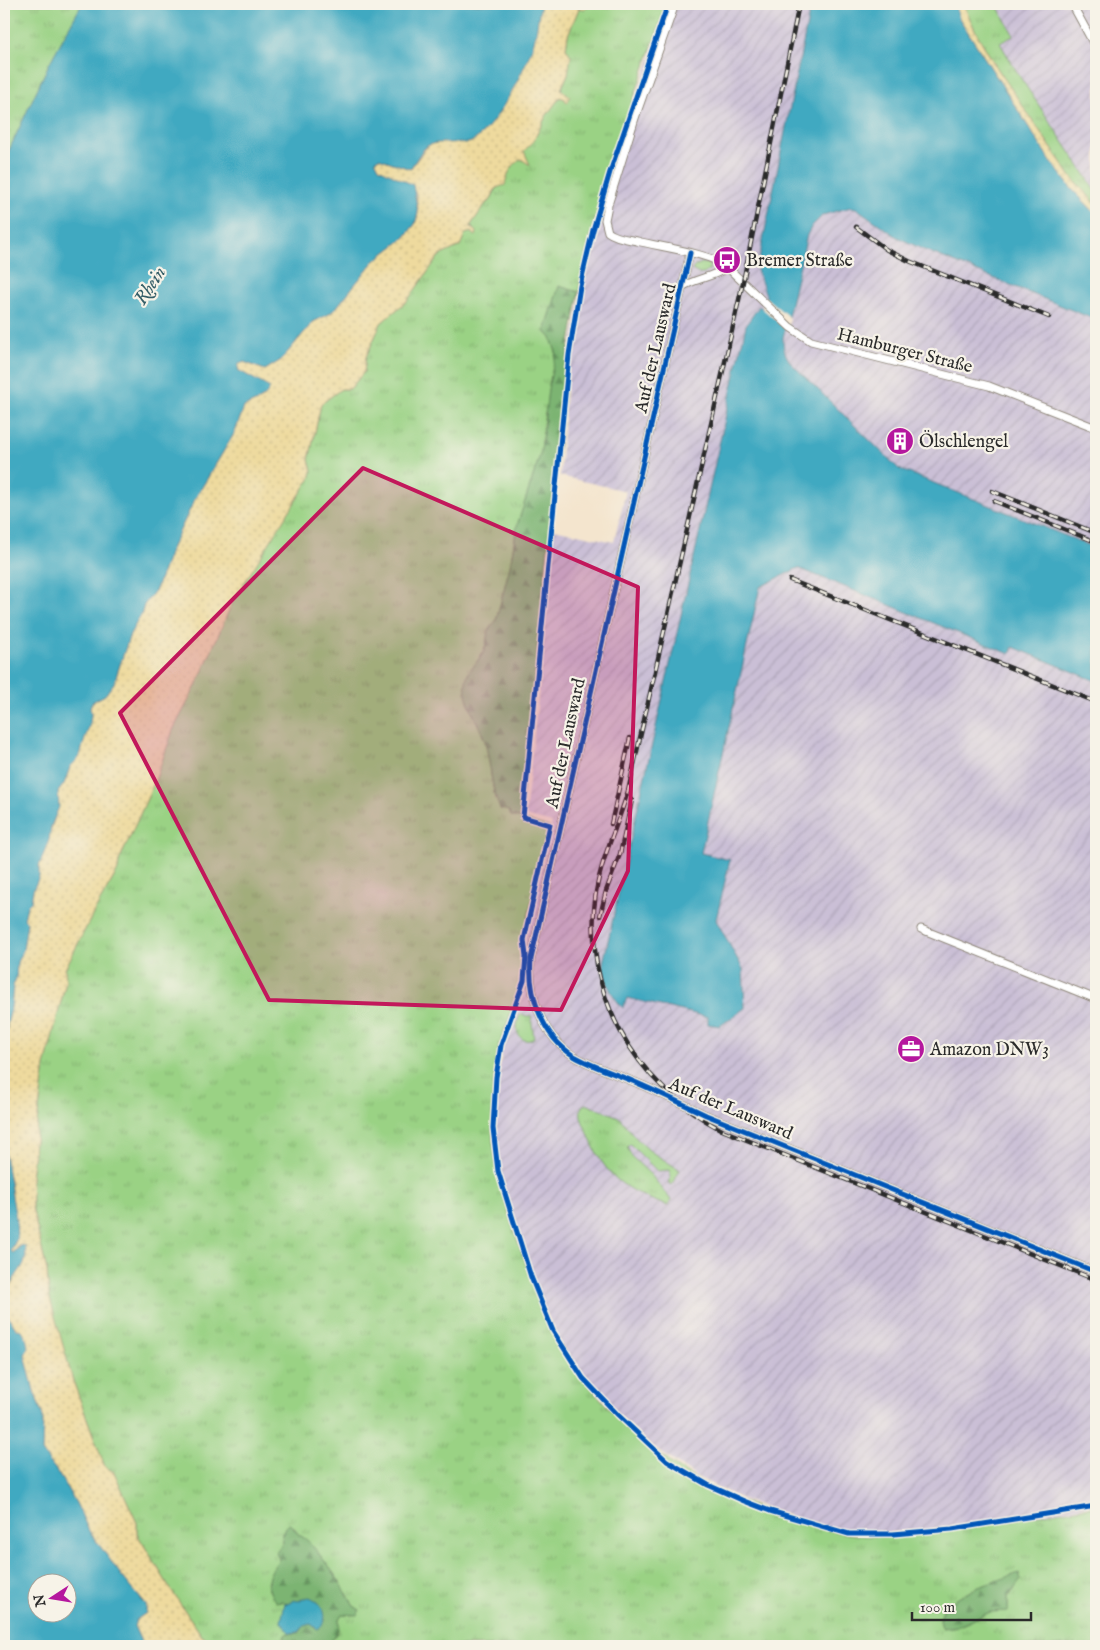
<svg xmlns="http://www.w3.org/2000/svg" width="1100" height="1650" font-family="'IM FELL English',serif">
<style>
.industrial{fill:url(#industrial-furrows)}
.grass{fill:url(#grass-tufts);stroke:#627e58;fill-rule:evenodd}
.forest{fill:url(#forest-firs);stroke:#53704e}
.sand{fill:url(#sand-dots);stroke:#8c8264}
.water{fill:#41a9c1;stroke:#366a76;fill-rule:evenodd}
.pier{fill:#f4e5ce}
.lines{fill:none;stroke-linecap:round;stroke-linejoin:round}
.minor-casing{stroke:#90887c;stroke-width:9}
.minor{stroke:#fff;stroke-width:7}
.rail-casing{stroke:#2b2b2b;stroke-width:4.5}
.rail{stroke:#f7f3e8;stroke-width:2.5;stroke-dasharray:8;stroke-linecap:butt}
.cycleway-casing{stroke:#f7f3e8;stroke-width:8}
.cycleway{stroke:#0057b8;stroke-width:5}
.marked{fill:#c2185b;fill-opacity:0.2;stroke:#c2185b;stroke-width:4;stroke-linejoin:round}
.labels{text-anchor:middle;stroke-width:4.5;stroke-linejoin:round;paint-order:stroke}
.poi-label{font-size:18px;fill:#2b2b2b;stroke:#f7f3e8;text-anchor:start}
.street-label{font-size:18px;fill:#2b2b2b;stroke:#f7f3e8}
.water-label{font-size:19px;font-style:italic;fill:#345d67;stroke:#f7f3e8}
</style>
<defs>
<pattern id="industrial-furrows" width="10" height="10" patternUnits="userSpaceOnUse" patternTransform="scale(1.25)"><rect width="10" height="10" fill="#cabfd6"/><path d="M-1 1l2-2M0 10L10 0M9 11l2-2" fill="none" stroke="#aea4b8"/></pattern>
<pattern id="grass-tufts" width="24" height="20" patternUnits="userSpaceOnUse" patternTransform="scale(1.25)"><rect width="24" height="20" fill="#9ad284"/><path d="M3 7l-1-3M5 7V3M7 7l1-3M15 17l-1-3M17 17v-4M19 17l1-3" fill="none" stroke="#85b472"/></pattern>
<pattern id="forest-firs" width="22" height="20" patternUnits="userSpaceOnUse" patternTransform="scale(1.25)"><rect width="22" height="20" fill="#7bb472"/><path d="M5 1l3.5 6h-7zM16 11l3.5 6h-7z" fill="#65935e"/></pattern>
<pattern id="sand-dots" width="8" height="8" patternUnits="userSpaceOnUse" patternTransform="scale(1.25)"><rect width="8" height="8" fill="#eeda9e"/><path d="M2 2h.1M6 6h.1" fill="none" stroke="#cb8" stroke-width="1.8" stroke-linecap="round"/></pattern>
</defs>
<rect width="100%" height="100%" fill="#f7f3e8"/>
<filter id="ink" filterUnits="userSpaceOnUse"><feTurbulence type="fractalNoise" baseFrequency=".02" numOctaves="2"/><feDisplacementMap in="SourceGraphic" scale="10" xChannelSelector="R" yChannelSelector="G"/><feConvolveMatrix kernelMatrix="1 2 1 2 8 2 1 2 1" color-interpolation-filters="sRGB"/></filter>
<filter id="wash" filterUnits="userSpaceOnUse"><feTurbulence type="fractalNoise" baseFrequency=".0096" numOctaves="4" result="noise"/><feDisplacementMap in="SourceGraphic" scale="20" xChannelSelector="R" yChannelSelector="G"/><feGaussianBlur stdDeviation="1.12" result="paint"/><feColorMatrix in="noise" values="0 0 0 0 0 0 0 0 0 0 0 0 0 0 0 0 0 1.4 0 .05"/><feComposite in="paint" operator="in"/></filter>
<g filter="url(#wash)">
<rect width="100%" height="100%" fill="#f4e5ce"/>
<path class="industrial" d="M669,4H1096V1504L1048,1513L939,1529L880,1533H849L811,1523L744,1500L695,1476L649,1444L618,1414L582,1375L561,1344L537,1292L504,1188L496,1146L497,1086L503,1046L525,940L552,823L525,816L543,653L542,650L554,529L614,542L626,491L560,476L565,404L570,355L586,264L606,185Z"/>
<path class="grass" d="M4,4H82L49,64L4,161Z
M589,4H667C634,99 597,193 579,292L559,287L545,331L551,338L556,352L543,425L541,452L517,526L510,566L496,621C484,633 490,637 484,649C480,659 473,668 467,676L472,710L486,743L495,799L509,811L511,816L549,827L523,940C529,984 512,1004 500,1044C492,1072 491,1112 493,1142C497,1181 510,1219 523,1256C534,1287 544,1318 561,1346C592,1396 645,1450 696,1479C724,1496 755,1507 786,1517C812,1526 838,1534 866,1536C898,1538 942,1531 974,1525C1015,1519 1055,1512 1096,1506V1646H326C331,1642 337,1635 338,1629C340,1622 337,1620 342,1614L354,1615L360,1610L355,1607L335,1575L316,1550L298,1534L293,1526H286L282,1533C282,1542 283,1551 279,1560C269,1580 260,1580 276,1601H282L285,1603L281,1622L290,1633L285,1635L284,1639L287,1646H219L202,1636L173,1593L137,1534V1523L114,1473L105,1467L73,1381L55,1320L49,1295L47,1271L32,1207L31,1178L37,1123L45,1066L66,981L65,969L95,910L118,870L119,861L155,781L173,730L197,684L233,601L307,483L310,480L312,471L309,460L321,404L341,389H350L364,372L366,357L381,323L407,301L439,256L460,246L465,234L471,232L476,235L471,225L486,203L490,201L497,188L517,160L521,159L528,163L524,151L533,142L546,116L560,97L565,99L561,90L568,74L566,48L568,35L579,8L585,9ZM996,1582L1015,1589L1008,1597V1610L990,1612L959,1626L943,1628L940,1620L944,1606L976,1588Z
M963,4H996L1013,34V36L1000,43L1020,77L1096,191V204L1071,177L995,65L977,34Z
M702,263L710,264V269L704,274H699L692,270L695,266Z
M520,1014L527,1016H531L534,1038C526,1044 517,1038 517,1028C517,1023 519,1018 520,1014Z
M586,1104L619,1117L636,1138L650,1151L680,1170L672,1185L668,1182L671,1177L669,1170L657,1171L630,1144L627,1147L632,1157L652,1176L671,1200L668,1206C624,1190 604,1177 587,1131C583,1123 578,1114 582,1106Z"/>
<path class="forest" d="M559,286L579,292L568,355L520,818L511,816L509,811L500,809C491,789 491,767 486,746C482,723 460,702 467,677C470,667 482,659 485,648C489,635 484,633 496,621L510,566L517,526L541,452L548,389L556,352L551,338L545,331Z
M290,1524L298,1534L307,1540L316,1550L335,1575L355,1607L360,1610L357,1615L342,1614C337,1620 340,1622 338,1629C337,1635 331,1642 326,1646H287L284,1638L285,1635L288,1633H299L304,1626L311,1624L316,1629L323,1610L318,1602L305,1598L297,1601L294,1600L288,1604L282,1601L276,1602C263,1584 267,1576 279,1559L276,1552L283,1542L282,1533L286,1526Z
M1019,1573L1021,1580L1008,1597V1611L990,1612L959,1626L942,1628L940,1620L944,1606L976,1588Z"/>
<path class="sand" d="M541,4H589L585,9L579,8L568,35L566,48L571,56L568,74L561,89L570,97L567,103L565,99L560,97L546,116L533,142L524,151L530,165L521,159C512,164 506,176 505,185L496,188L490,201L486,203L471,225V228L477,232L476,236L471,232L465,234L460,246L439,256L407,301L381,323L366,357L364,372L350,389H341L321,404L309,460L312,471L310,480L307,483L233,601L197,684L173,730L155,781L119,861L118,870L95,910L65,969L66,981L45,1066L37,1123L31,1178L32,1207L47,1271L49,1295L73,1381L105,1467L114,1472L137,1523V1534L173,1593L202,1636L219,1646H143L134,1626L136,1620L146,1613V1605L121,1575L89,1531L76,1503L56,1470L42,1452L43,1417L34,1391L24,1355L26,1353C20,1340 15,1322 4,1313V1288L10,1287L26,1257L24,1246H19L13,1253L11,1250L17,1238L10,1180L6,1165L4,1148V1063L7,1025L11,1007L13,986L16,978L17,962L23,950L27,923L24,919L27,906L31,902L33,890L39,877V866L58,807V792L64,784L70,767L79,758L91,715L90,707L92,702L105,695L114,683L130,634L141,615L144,605L156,589L170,551L195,499L235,432L244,407L265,397L250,377L238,370V364L244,362L265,370L281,360L313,322L329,314L336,308L373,262L404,238L415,224L418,213L416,193L379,168L375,160L379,158L410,169L429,144L440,142L469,143L484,132L513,88L528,57Z
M955,4H963L977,34L995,65L1071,177L1096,204V214L1071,188L1049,159L959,18Z"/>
<path class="water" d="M82,4H541C538,16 537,30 534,42C526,68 495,130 471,142C466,144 460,143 455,143C425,142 427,143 410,169L379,158L375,160L379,168L413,185L418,213L415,224L404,238L373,262L336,308L329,314L313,322L281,360L265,370L244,362L239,364L238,370L270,388C266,399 254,402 244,407L235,432L195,499L170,551L156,589L144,605L141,615L130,634L114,683L105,695L92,702L90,707L91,715L90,723L79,758L70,767L64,784L58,792L59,807L51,826L49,840L39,866V877L33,890L31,902L27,906L24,919L27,922L23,950L17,962L16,978L13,986L11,1007L7,1025L4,1075V228H7L9,223L4,216V161L49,64Z
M811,4H955L959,18L1049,159L1071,188L1096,214V320L922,249L897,237L856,208L851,207L823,215L812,226L807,235L783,338C783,348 785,356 792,364L899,469L1096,548V681L1013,647L1010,654L798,568L760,587L701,853L730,860L716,920L743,969L745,1008L720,1026L708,1024V1017L627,998L623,1008C611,995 604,981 603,963L746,325L759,306L763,309L766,295L757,270Z
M4,1148L16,1220L17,1238L11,1251L13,1253L22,1245L25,1246C29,1266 17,1270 10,1287L4,1288Z
M4,1313L8,1316L16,1329L22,1330L26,1337L28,1347L25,1355L34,1391L43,1417L42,1452L56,1470L76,1503L89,1531L121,1575L146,1605V1613L136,1620L134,1626L143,1646H4ZM68,1582V1612H38V1582Z
M309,1597C323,1601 332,1621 317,1629L311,1624L304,1626L299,1632L290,1633L281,1622L285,1603L288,1604L294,1600L297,1601Z"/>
<path class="pier" d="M765,297L790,318L787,330L762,308Z"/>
</g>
<g filter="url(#ink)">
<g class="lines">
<g class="minor-casing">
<path id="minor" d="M675,4L635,118L608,205L605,220L608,232C616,238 627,239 637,241C660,247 710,253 727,267L790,327L811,341L989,386L1096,428
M1072,4L1096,48
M690,253L531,959C528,995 542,1036 574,1056C593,1067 616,1074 637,1083C660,1093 683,1104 706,1115L1096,1272
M682,287C696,278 715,277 727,267
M921,929L1096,999"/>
</g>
<use href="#minor" class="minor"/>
<g class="rail-casing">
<path id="rail" d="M799,4L743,282L628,791C618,825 602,856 596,892C581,991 634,1085 722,1130L1096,1280
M856,227L887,250L909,261L1049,317
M992,491L1096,533
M994,501L1096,542
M790,580L1096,702
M611,824L630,738
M600,916L606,891L620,854L632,800"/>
</g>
<use href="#rail" class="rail"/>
<g class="cycleway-casing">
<path id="cycleway" d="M668,4L610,172L593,230L580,286L569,355L523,817L550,825L524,940L526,956L524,981L501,1045L496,1077L493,1128L498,1171L531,1277L553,1331L583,1378L618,1415L667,1461L708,1485L744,1501L770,1511L849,1534H893L952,1529L1096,1506
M690,253L531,959C528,995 542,1036 574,1056C593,1067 616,1074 637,1083C660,1093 683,1104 706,1115L1096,1272"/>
</g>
<use href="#cycleway" class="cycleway"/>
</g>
</g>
<path class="marked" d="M363,468L638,587L628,871L561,1010L269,1000L120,713Z"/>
<defs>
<g id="bus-disc" transform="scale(1.4375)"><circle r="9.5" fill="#b5179e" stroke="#f7f3e8"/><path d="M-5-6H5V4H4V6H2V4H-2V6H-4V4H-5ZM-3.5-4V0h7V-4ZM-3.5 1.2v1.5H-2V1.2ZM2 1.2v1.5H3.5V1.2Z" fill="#fff"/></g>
<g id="building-disc" transform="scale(1.4375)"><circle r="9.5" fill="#b5179e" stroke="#f7f3e8"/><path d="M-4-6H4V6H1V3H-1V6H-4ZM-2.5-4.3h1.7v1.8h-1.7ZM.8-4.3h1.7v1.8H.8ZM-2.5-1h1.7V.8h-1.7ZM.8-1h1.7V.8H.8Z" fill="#fff"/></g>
<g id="office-disc" transform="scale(1.4375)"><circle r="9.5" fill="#b5179e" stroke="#f7f3e8"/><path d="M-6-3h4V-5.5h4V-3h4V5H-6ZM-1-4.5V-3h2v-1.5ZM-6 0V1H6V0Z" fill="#fff"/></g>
</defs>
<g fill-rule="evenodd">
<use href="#bus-disc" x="727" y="260"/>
<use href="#building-disc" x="900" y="441"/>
<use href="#office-disc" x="911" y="1049"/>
</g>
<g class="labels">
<g class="poi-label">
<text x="746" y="266">Bremer Straße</text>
<text x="919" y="447">Ölschlengel</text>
<text x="930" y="1055">Amazon DNW3</text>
</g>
<g class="street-label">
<text transform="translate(655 348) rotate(-77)" y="6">Auf der Lausward</text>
<text transform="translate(905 350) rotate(14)" y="6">Hamburger Straße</text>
<text transform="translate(565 743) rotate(-78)" y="6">Auf der Lausward</text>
<text transform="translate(731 1108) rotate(23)" y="6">Auf der Lausward</text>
</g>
<g class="water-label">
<text transform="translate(149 285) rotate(-57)" y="7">Rhein</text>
</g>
</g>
<rect width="1100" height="1650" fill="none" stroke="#f7f3e8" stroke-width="20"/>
<g transform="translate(52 1598) rotate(258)"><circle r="24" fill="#f7f3e8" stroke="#a5a39c"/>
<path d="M0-4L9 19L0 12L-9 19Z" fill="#b5179e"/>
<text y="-8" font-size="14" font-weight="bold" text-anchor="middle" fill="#2b2b2b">N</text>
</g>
<path d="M912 1612v8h119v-8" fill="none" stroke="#2b2b2b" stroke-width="2.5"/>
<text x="920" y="1612" font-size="15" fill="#2b2b2b" stroke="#f7f3e8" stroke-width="4" paint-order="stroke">100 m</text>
</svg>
